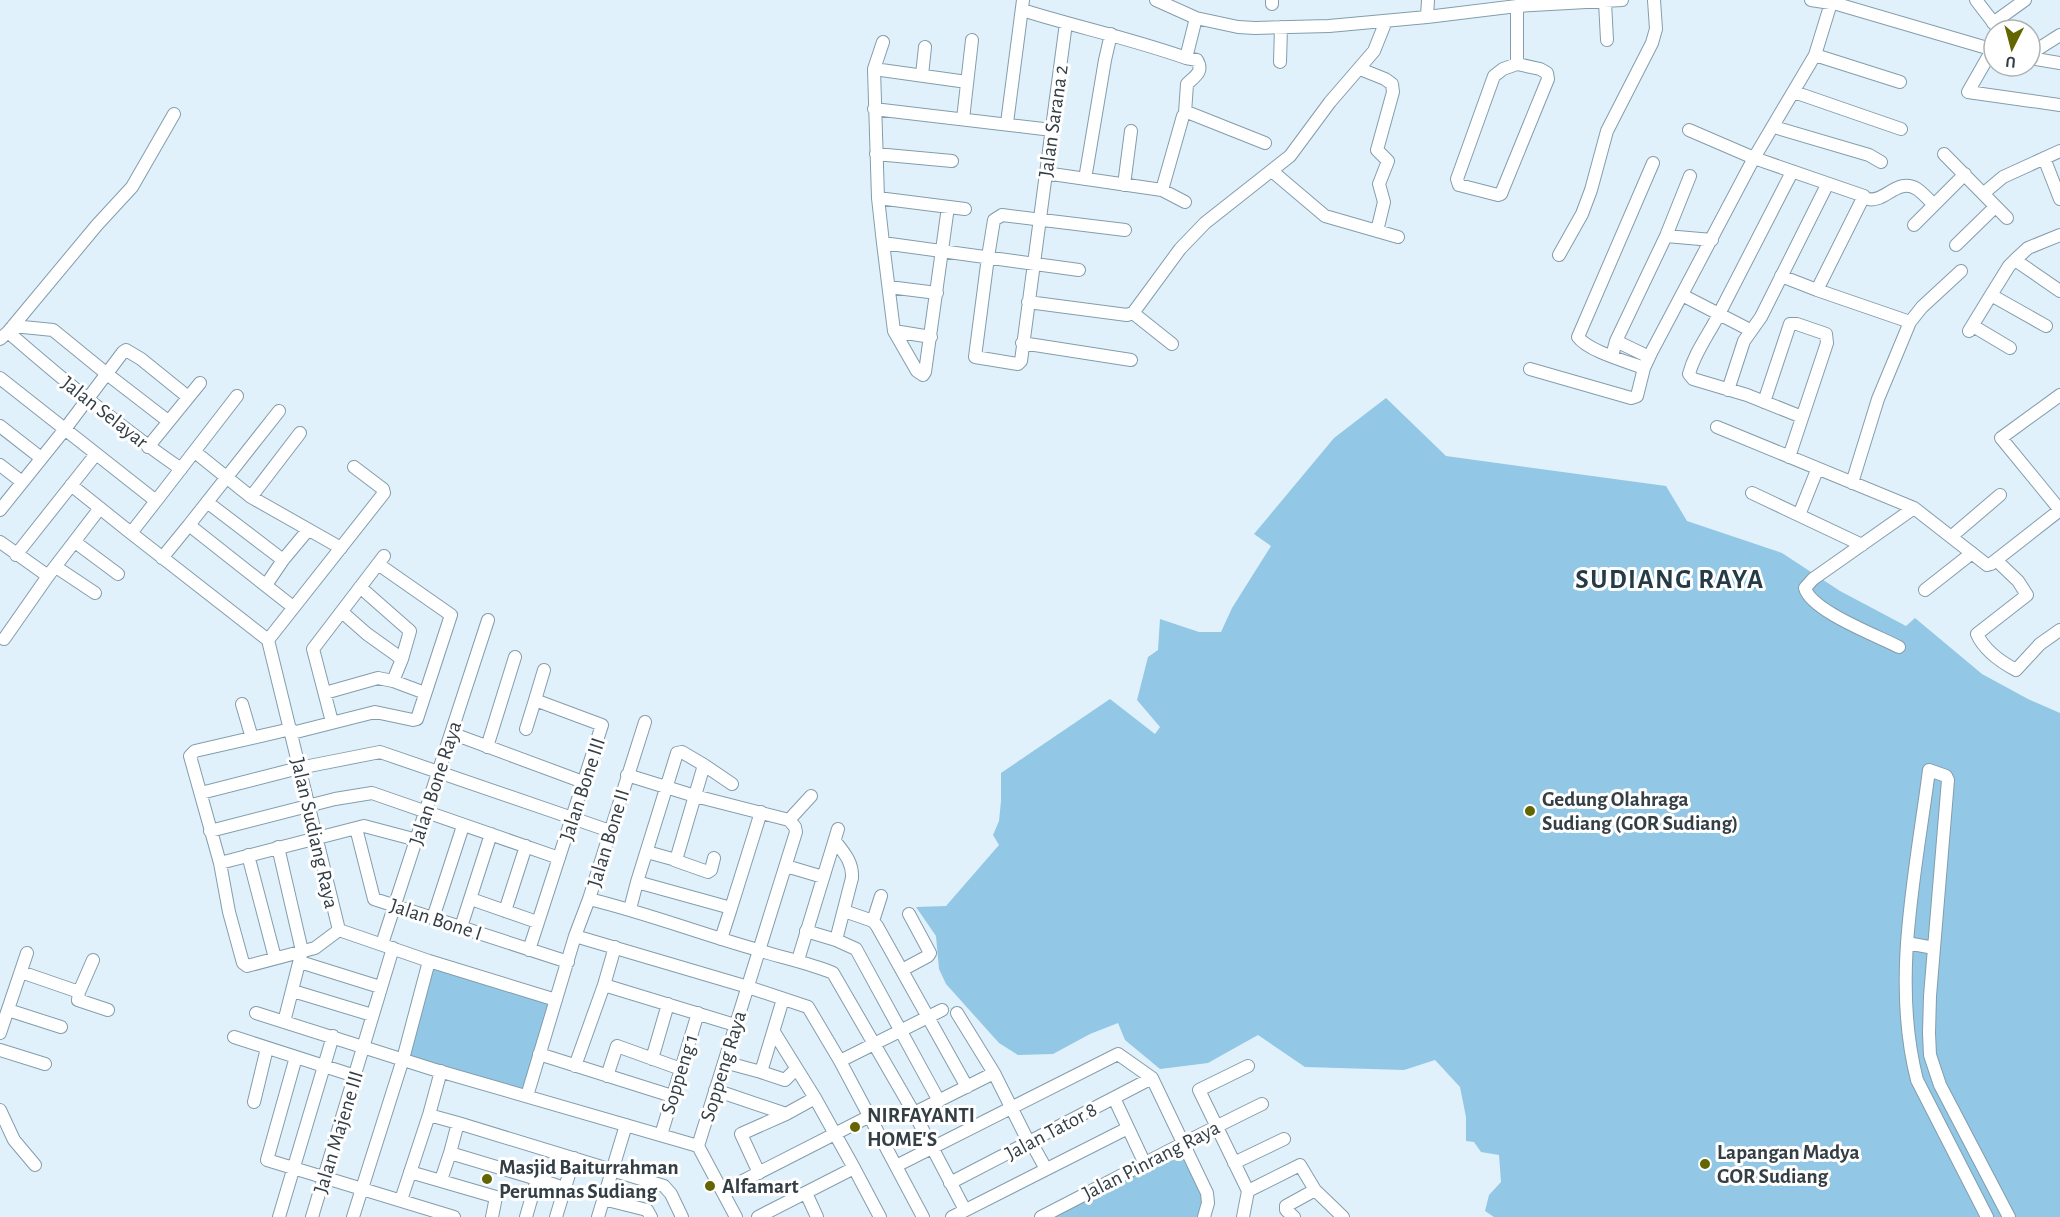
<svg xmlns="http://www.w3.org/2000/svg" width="2060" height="1217" font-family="'Alegreya Sans',sans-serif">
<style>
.green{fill:#92c7e5}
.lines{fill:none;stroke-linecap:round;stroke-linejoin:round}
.minor-casing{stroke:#839dac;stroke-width:14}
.minor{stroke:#fff;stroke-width:12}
.poi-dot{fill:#636500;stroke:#fff;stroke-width:2}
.labels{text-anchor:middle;stroke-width:6;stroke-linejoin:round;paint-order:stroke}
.street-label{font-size:21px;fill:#333e45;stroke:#fff}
.poi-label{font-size:21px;font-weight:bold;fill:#333e45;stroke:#fff;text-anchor:start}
.district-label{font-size:27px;font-weight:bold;letter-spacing:1.5px;fill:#253c48;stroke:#fff}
</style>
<rect width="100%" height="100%" fill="#e1f1fb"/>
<path class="green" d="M1386,398L1446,456L1666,486L1687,521L1782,553L1840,591L1906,626L1915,618L1982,674L2028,699L2060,713V1217H1494L1485,1211L1489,1195L1501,1182L1499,1155L1481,1152L1474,1142L1466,1141V1117L1460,1087L1435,1060L1404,1070L1305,1067L1258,1035L1208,1063L1160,1069L1125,1040L1118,1023L1090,1034L1053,1054L1018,1055L999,1043L946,984L939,969L936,936L916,907L946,906L999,845L993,835L999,821L1001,801V773L1110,699L1155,734L1160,727L1137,700L1148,657L1158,650L1160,619L1199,632H1221L1232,608L1271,546L1254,534L1334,438Z
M429,961L556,1000L527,1096L403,1059Z
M1182,1143L1203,1184L1204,1217H1041Z"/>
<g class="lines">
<g class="minor-casing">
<path id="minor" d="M1156,0L1196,18L1238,27L1255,28L1329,26L1427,17L1517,6L1622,0
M1811,0L1837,4L1994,50
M1976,0L1999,30
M1605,2L1607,40
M1272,4V0
M1022,10C1077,27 1132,39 1186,58L1196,18
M1427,17L1428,0
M1066,23L1021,361L1018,364L975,357L988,257L994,220L1002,215L1125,230
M1993,23L2025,0
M883,42L874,69L878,198L883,243L894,331L917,371L923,375L925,372L948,207
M1992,50L1968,92L2060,105
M2030,54L2060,35
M1815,55L1900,82
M2030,58L2060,63
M1280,62L1281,27
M1517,64L1540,69L1547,73L1548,79L1501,194L1498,195L1459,185L1457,179L1494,76L1503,69Z
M1517,64V6
M874,69L967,82
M1360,69L1385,79L1392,84L1393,92L1377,150L1388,161L1379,184L1384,202L1377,231
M922,75L925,47
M1794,92L1901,129
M874,109L1052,130
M1185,113L1187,84C1195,76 1204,72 1197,60L1186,58
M963,119L972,40
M1007,123L1023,0
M1774,127L1869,155L1881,162
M1689,130L1754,158L1864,196L1817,290L1910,322L1878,399L1852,483
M876,154L952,161
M1944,154L2007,218
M2044,158L2060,199
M1272,171L1325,216L1398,237
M1792,172C1768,219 1744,266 1720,312C1710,333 1695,351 1689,374L1693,379L1747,395L1802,417
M1045,173L1162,190L1185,202
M1085,179L1105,60L1111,34
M1124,185L1131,131
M1162,190L1183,116L1187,112L1265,143
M1984,193L2003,177L2060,151
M878,198L965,209
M1868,199C1885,203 1897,177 1917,189C1923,193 1929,200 1934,205
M1914,225L1965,174
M1666,236L1712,240
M883,243L1079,270
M1956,245L1995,207
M1559,255L1582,214L1591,190L1607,131L1652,43L1656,29L1654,0
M2015,260L2028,248L2060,235
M1781,276L1817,290
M889,287L937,293
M1682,295L1750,330
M1028,302L1127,315L1133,313L1172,344
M1133,313L1180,249L1205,223L1290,156L1330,102L1374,51L1386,21
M1910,322L1922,307L1961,271
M13,326L53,330L107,374L168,421
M1973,326L2010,348
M2046,326L1991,295L2009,266L2015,260L2060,291
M894,331L931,337
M1969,331L1991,295
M8,332C63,380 120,427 181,469
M0,339L8,332L97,225L132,187L174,114
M1616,341L1649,357
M1022,343L1131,360
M1612,356L1616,341L1666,236L1690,176
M1644,368C1628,362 1588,351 1578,337L1653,163
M1530,369L1631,398L1637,396L1644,368L1651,353L1754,158L1815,55L1831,3
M0,378L156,501L131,533L268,640L339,930
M1728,390L1744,341L1761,317L1827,185
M1764,402L1790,324H1797L1826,334L1827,343L1789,457
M0,426L41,458
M1717,427L1914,508L1987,565L1991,564L2060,510
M148,447L200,383
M195,452L251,497L341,548
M0,465L22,482
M71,485L131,533
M1752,493L1862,545
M251,497L300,433
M156,501L237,396
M207,502L283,560L266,585
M0,510L65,429L123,352L126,350L141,359L188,397
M2060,510L2001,438L2060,395
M1799,515L1817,470
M189,525L279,411
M1952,536L2000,495
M0,542L48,576
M75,542L118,574
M16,555L96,454
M162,558L189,525L293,607
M283,560L308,530
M1996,560L2018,581L2027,595L1977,634C1984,650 2001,662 2016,670L2040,644L2060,630
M56,567L95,593
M360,587L410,631L402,659L393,681
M1925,590L1972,553
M342,612L367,634L402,659
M4,639L48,576L100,508
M268,640L384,493L383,489L354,467
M1899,647C1878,636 1811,611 1805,588L1813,579L1914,508
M325,693L378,678L393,681L425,693
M535,700L544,670
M242,704L252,738
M332,722L313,649L384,556
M291,729L195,751L190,756L220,863L229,912L243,963L247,966L315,948L339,930
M526,729L535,700L602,725L529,950
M292,733L375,712L413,720L417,719L451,615L378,564
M451,733L583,782
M487,747L515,657
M627,775L695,796L789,820L795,827L796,832L698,1146
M201,793L299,768L380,752L610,831
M789,820L811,796
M356,828L374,899L568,962
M210,831L335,799L372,793L559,858
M835,841C844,853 853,862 852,878L836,940
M278,847L302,951L284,1022
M647,852L676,860L704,765L732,784
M248,855L275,958
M674,860L708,872L711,870L714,858
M220,863L364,826L417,840
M786,866L823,877
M637,882L677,753L682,752L704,765
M471,899L537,922
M589,899C647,913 701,934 758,950C783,958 809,963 833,973L914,1113L965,1210
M630,909L637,882L731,908L761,812
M505,911L526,846
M844,911L873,921L877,926L967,1087
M433,918L463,826
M873,921L881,896
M461,927L491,834
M339,930L429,961L556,1000
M806,931L836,940L856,949L939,1101
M575,936L748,987L808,1007L840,1061L923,1217
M721,939L731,908
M1907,943L1934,948
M382,944L488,620
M798,960L838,829
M300,962L380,987
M902,970L928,956L930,953L909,914
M21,972L79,992L78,1000L108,1010
M604,985L615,947
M293,991L372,1015
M79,992L93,960
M8,1010L61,1027
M256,1013L432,1069L698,1146L736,1217
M957,1013L994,1073L1029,1143
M774,1032L815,1098
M0,1033L27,953
M234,1037L355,1076
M0,1050L45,1064
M539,1054L672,1096
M296,1057L267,1160L454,1217
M652,1059L668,1004
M840,1061L942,1010
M724,1062L761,1072L783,999
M575,1066L604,985L735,1025
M441,1071L429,1115L458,1123L664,1186L671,1194L682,1217
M761,1072L785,1080L796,1069
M607,1076L617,1046L681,1069
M715,1090L786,1114L815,1098L854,1168
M527,1096L575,936L589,899L645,722
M1114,1098L1145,1164
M254,1102L267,1048
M0,1110L14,1140L35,1165
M914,1113L994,1073
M661,1135L698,1013
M1031,1142L1046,1169
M450,1153L458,1123
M1234,1163L1284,1139
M896,1166L1118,1054L1152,1078L1207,1193L1208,1203L1204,1217
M410,1172L496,1197L492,1217
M759,1173L741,1134L786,1114
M441,1180L450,1153L537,1179
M950,1183L1152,1078
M723,1191L870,1116
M1248,1191L1300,1165L1315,1190L1343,1217
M806,1193L817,1217
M603,1199L647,1210L651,1217
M401,1200L429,1115
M279,1217L333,1036
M312,1217L393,948
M353,1217L403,1059L429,961
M526,1217L537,1179L564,1188
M556,1217L574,1158
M598,1217L626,1125
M758,1217L854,1168L880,1217
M952,1217L1128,1128
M1041,1217C1115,1179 1188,1140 1262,1104
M1243,1217L1248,1191L1199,1090L1248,1066
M1294,1217L1286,1210V1206L1315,1190
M1987,1217L1917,1080C1891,979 1916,872 1929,770L1946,776L1948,780L1930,996L1929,1033L1930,1055L1940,1085L2009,1217"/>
</g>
<use href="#minor" class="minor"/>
</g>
<g class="poi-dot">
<circle cx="1530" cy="811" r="6"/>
<circle cx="855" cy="1127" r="6"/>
<circle cx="1705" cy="1164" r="6"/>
<circle cx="487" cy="1179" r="6"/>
<circle cx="710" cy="1186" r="6"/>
</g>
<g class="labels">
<g class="street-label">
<text transform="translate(1053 121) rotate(-82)" y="7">Jalan Sarana 2</text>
<text transform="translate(105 412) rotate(38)" y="7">Jalan Selayar</text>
<text transform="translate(435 783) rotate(-72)" y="7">Jalan Bone Raya</text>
<text transform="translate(582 789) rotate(-72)" y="7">Jalan Bone III</text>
<text transform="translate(315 833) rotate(77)" y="7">Jalan Sudiang Raya</text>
<text transform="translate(608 838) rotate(-73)" y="7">Jalan Bone II</text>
<text transform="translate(436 919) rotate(18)" y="7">Jalan Bone I</text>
<text transform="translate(723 1066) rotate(-73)" y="7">Soppeng Raya</text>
<text transform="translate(679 1074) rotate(-73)" y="7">Soppeng 1</text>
<text transform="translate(1051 1131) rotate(-28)" y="7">Jalan Tator 8</text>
<text transform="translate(338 1132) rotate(-73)" y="7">Jalan Majene III</text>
<text transform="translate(1151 1160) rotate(-27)" y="7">Jalan Pinrang Raya</text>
</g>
<g class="poi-label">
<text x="1542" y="806">Gedung Olahraga<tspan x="1542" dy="24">Sudiang (GOR Sudiang)</tspan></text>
<text x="867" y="1122">NIRFAYANTI<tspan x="867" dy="24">HOME'S</tspan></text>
<text x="1717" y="1159">Lapangan Madya<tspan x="1717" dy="24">GOR Sudiang</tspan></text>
<text x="499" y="1174">Masjid Baiturrahman<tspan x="499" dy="24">Perumnas Sudiang</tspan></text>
<text x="722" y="1193">Alfamart</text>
</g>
<g class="district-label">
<text x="1670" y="588">SUDIANG RAYA</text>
</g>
</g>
<g transform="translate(2012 48) rotate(186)"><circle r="28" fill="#ffffff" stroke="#adb2b5" stroke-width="1.5"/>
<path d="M0-4.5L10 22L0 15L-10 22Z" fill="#636500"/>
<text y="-9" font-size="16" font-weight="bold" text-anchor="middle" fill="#333e45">U</text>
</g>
</svg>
